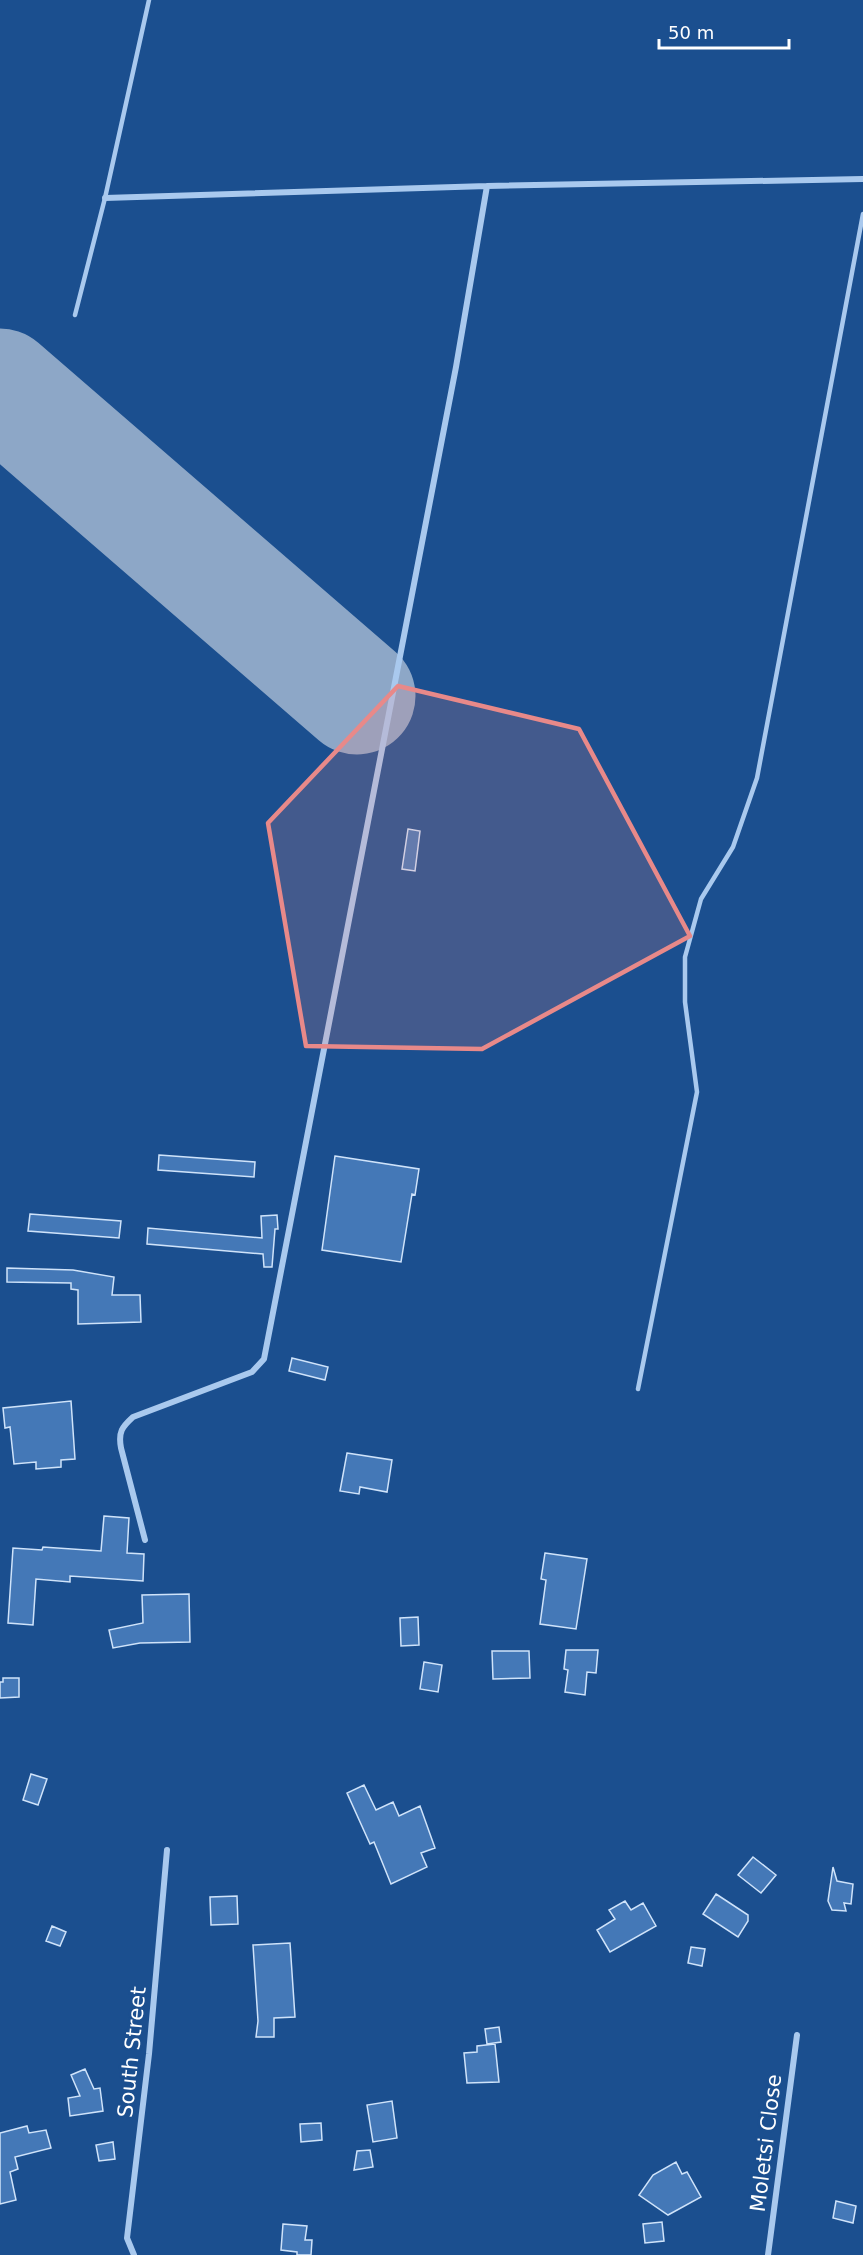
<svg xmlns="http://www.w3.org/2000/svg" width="863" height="2255" font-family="'DejaVu Sans',sans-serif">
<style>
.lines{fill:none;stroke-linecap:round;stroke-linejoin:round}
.runway{stroke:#8da7c7;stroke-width:117}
.building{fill:#4478b7;stroke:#cfe3fa;stroke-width:1.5}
.lane{stroke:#a9c9ee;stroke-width:4.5}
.street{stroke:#a9c9ee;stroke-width:6}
.marked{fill:#e88989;fill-opacity:0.2;stroke:#e88989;stroke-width:4.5;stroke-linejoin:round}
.labels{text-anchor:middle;stroke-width:5;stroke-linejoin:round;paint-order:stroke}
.street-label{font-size:21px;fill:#fff;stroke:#1b4f8f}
</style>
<rect width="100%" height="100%" fill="#1b4f8f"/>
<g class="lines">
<path class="runway" d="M0,387L357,696"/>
</g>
<path class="building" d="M408,829L420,831L415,871L402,869Z
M159,1155L255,1162L254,1177L158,1170Z
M335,1156L419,1169L415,1195L412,1194L401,1262L322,1250Z
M30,1214L121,1221L119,1238L28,1231Z
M277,1215L278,1229H275L272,1267H264L263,1254L147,1244L148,1228L262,1238L261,1216Z
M7,1268L73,1270L114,1277L112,1295H140L141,1322L78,1324V1290L71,1289V1283L7,1282Z
M292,1358L328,1367L325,1380L289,1371Z
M71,1401L75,1459L61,1460V1467L36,1469V1462L14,1464L10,1427L5,1428L3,1408Z
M347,1453L392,1460L387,1492L360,1487L359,1494L340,1491Z
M104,1516L129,1518L127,1553L144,1554L143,1581L70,1576V1582L36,1579L33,1625L8,1623L13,1548L42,1550L43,1547L101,1551Z
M545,1553L587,1559L576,1629L540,1624L546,1580L541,1579Z
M189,1594L190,1642L140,1643L113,1648L109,1630L143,1623L142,1595Z
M418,1617L419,1645L401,1646L400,1618Z
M566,1650H598L596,1673L587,1672L585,1695L565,1692L568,1670L564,1669Z
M492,1651H529L530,1678L493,1679Z
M424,1662L442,1665L438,1692L420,1689Z
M3,1678H19V1697L0,1698V1682H3Z
M31,1774L47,1779L38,1805L23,1800Z
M364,1785L376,1810L393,1802L399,1816L420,1806L435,1848L421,1853L427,1867L391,1884L374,1842L370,1844L347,1793Z
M753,1857L776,1875L761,1893L738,1875Z
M833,1867L837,1881L853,1884L851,1904L844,1903L846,1911L832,1910L828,1901Z
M716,1894L748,1915V1921L738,1937L703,1914Z
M237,1896L238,1924L211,1925L210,1897Z
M625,1901L631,1910L643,1903L656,1926L610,1952L597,1930L615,1919L609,1910Z
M52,1926L66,1932L60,1946L46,1941Z
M290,1943L295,2017L274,2018V2037H256L258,2021L253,1945Z
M691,1947L705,1949L702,1966L688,1963Z
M499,2027L501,2042L487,2044L485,2029Z
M495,2044L499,2082L467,2083L464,2053L477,2052V2046Z
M85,2069L94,2089L100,2088L103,2111L70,2116L68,2098L80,2096L71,2075Z
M392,2101L397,2138L373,2142L367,2105Z
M321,2123L322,2140L301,2142L300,2124Z
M27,2126L29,2133L46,2130L51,2148L15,2157L18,2169L10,2172L16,2200L0,2204V2133Z
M113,2142L115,2159L99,2161L96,2145Z
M370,2150L373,2167L354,2170L357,2151Z
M676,2162L682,2174L687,2172L701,2197L668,2215L639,2195L653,2175Z
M836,2201L856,2206L853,2223L833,2218Z
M662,2222L664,2241L645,2243L643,2224Z
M283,2224L307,2226L305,2240H312L311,2255H297V2252L281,2250Z"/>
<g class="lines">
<path class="lane" d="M75,315L105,198L149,0
M638,1389L697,1092L685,1002V957L701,899L733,847L757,778L863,214"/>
<path class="street" d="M105,198L487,186L863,179
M145,1540L121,1448C118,1432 122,1427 133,1417L252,1372L264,1359L456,367L487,186
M134,2255L127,2238L149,2054L167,1850
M768,2255L797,2035"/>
</g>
<path class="marked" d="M398,686L579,729L690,936L482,1049L306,1046L268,823Z"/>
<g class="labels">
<g class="street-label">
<text transform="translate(132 2052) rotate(-84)" y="7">South Street</text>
<text transform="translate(766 2143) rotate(-83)" y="7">Moletsi Close</text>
</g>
</g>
<path d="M659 39v9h130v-9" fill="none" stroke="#ffffff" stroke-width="3"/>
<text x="668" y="39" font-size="18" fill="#ffffff" stroke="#1b4f8f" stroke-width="4.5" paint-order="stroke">50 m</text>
</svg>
